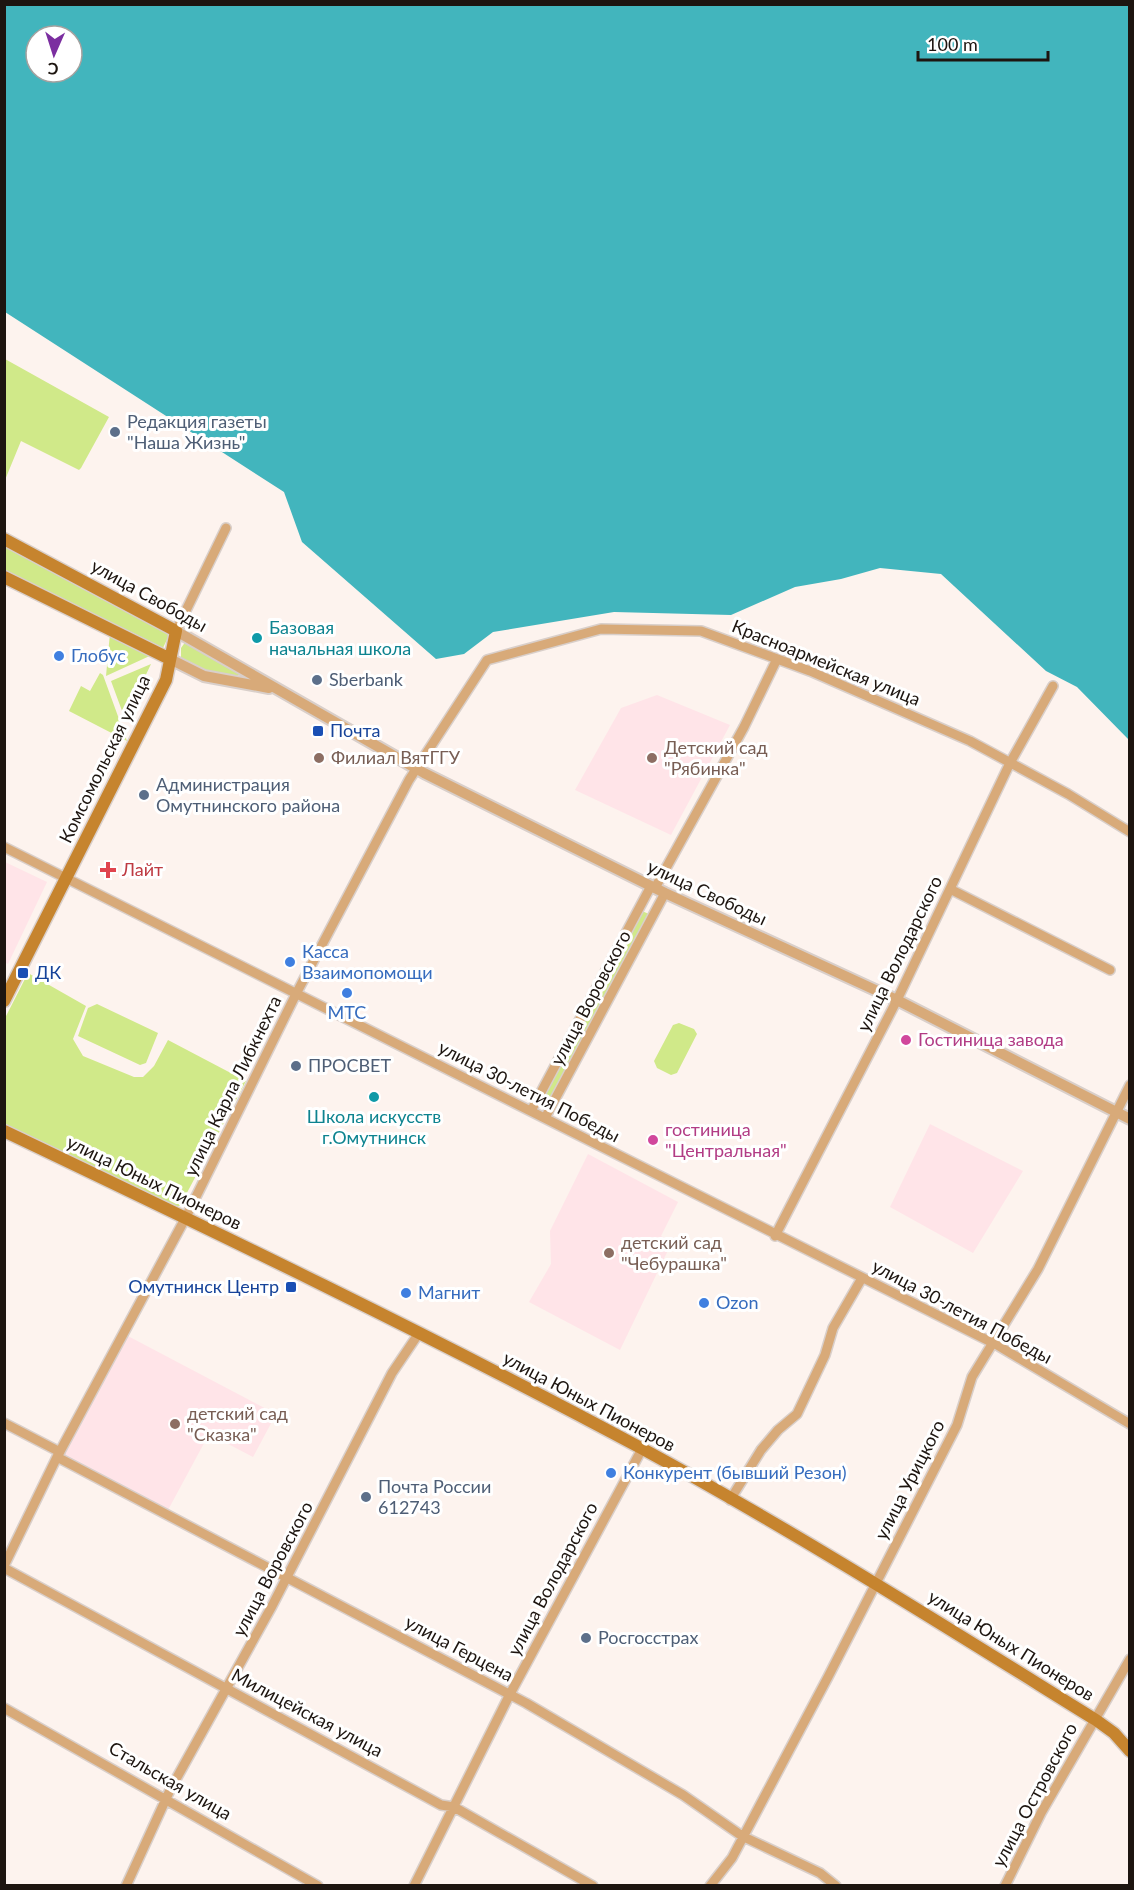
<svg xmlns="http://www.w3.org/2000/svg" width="1134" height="1890" font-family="Lato,sans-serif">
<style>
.education{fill:#ffe4e8}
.green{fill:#d0e989}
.water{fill:#42b5bd;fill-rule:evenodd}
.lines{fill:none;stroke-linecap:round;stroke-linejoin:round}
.minor-casing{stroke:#d9cfca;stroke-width:12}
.tertiary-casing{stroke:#d9cfca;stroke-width:14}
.secondary-casing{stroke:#d9cfca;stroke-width:15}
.minor{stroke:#d8aa79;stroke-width:9}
.tertiary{stroke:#d8aa79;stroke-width:10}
.secondary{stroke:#c6842e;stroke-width:12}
.service-dot{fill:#5c6f8a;stroke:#fff;stroke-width:2}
.culture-dot{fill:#0f9aa8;stroke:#fff;stroke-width:2}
.shop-dot{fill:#3f7fe0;stroke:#fff;stroke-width:2}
.transit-dot{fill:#1a4fb4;stroke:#fff;stroke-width:2}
.education-dot{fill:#8d6e63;stroke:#fff;stroke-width:2}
.health-dot{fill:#e0444e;stroke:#fff;stroke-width:2}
.hotel-dot{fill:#d1479c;stroke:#fff;stroke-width:2}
.labels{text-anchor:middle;stroke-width:6;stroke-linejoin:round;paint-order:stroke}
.service-label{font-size:18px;fill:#4e5e75;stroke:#fff;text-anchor:start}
.street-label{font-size:18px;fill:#1d1510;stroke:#fff}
.culture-label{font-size:18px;fill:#0d838f;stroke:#fff;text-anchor:start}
.shop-label{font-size:18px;fill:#366cbe;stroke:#fff;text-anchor:start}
.transit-label{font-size:18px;fill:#164399;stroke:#fff;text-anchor:start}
.education-label{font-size:18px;fill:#785e54;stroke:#fff;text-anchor:start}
.health-label{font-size:18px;fill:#be3a42;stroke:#fff;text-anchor:start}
.hotel-label{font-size:18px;fill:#b23c85;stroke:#fff;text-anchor:start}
</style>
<rect width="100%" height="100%" fill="#fdf3ee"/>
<path class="education" d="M657,695L730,725L671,835L575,790L621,708Z
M5,862L47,882L8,964L4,962Z
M930,1124L1023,1171L973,1253L890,1207Z
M588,1154L678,1202L661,1236L672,1242L620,1350L529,1302L551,1264L550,1231Z
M126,1335L276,1414L253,1457L209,1434L168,1510L62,1455Z"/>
<path class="green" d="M5,359L109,417L81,468L79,470L21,441L5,480Z
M4,544L171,631L162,650L5,572Z
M110,633L154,654L106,676Z
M186,641L240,672L241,674L237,676L202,670L181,659V648Z
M151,664L125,719L111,681Z
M100,673L103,675L127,741L69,711L81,686L90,691Z
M642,911L649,914L551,1098L544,1094Z
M28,973L86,1006L73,1039L83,1056L134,1077H143L154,1066L168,1040L246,1081L180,1206H172L5,1124L4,1020Z
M97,1004L158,1033L146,1063L140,1065L78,1036L88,1008Z
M679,1023L694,1029L697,1034L677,1073L671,1075L657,1068L654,1061L673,1025Z"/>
<path class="water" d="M4,5H1129V740L1077,687L1046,671L941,574L880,568L841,579L795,587L731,615L614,612L493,632L464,654L436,659L302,542L284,492L5,312ZM36,36H72V72H36Z"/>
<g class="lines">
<g class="minor-casing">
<path id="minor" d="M176,631L226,528
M4,847L997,1345L1130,1424
M655,888L744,727L777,659
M950,889L1110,970
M531,1111L651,886
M545,1118L665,893
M775,1236L897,1000L1010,763L1053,686
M4,1423L60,1452
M57,1457L526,1703L683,1795L742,1836L820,1873L836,1886
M730,1500L761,1450L778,1430L797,1414L825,1355L833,1328L862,1278
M4,1566L57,1457L186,1217L296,994L409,780L487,660L601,629L701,631L810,671L970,741L1068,794L1130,832
M4,1568L441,1805L454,1807L593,1886
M4,1708L318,1886
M126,1886L170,1790L272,1606L392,1373L419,1333
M414,1886L510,1694L642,1449
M710,1886L732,1858L828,1677L957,1425L972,1377L1038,1269L1130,1085
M1005,1886L1041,1813L1130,1659"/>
</g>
<g class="tertiary-casing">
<path id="tertiary" d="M176,631L424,773L665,893L897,1000L1130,1119
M170,659L204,676L269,688"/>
</g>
<g class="secondary-casing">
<path id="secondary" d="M4,539L176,631L166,680L4,1001
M4,577L170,659
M4,1131C218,1233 432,1336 641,1448C796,1532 946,1627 1096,1720L1114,1733L1130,1751"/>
</g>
<use href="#minor" class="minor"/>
<use href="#tertiary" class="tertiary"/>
<use href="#secondary" class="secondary"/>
</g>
<g class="service-dot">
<circle cx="115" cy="432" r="6"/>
<circle cx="317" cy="680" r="6"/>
<circle cx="144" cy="795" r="6"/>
<circle cx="296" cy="1066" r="6"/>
<circle cx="366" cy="1497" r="6"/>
<circle cx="586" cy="1638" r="6"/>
</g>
<g class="culture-dot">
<circle cx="257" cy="638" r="6"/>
<circle cx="374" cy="1097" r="6"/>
</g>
<g class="shop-dot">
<circle cx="59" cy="656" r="6"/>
<circle cx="290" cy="962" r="6"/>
<circle cx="347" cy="993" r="6"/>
<circle cx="406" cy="1293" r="6"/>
<circle cx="704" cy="1303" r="6"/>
<circle cx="611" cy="1473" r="6"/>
</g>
<g class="transit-dot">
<rect x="312" y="725" width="12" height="12" rx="3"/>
<rect x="17" y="967" width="12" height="12" rx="3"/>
<rect x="285" y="1281" width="12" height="12" rx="3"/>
</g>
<g class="education-dot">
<circle cx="319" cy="758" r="6"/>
<circle cx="652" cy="758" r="6"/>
<circle cx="609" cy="1253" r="6"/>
<circle cx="175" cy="1424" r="6"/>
</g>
<path class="health-dot" d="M105 861h6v6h6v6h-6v6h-6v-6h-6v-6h6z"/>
<g class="hotel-dot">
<circle cx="906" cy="1040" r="6"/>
<circle cx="653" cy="1140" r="6"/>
</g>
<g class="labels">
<g class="service-label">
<text x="127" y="428">Редакция газеты<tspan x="127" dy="21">"Наша Жизнь"</tspan></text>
<text x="329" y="686">Sberbank</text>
<text x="156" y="791">Администрация<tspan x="156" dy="21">Омутнинского района</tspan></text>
<text x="308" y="1072">ПРОСВЕТ</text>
<text x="378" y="1493">Почта России<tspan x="378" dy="21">612743</tspan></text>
<text x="598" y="1644">Росгосстрах</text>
</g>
<g class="street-label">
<text transform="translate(149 596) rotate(29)" y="6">улица Свободы</text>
<text transform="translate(826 663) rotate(22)" y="6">Красноармейская улица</text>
<text transform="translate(105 759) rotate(-64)" y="6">Комсомольская улица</text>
<text transform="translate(707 893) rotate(25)" y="6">улица Свободы</text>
<text transform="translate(900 954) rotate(-64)" y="6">улица Володарского</text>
<text transform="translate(591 998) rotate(-62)" y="6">улица Воровского</text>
<text transform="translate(233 1086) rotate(-64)" y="6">улица Карла Либкнехта</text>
<text transform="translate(529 1092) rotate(27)" y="6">улица 30-летия Победы</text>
<text transform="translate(154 1183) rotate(26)" y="6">улица Юных Пионеров</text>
<text transform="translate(962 1312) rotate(28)" y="6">улица 30-летия Победы</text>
<text transform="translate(589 1402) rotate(28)" y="6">улица Юных Пионеров</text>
<text transform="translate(910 1480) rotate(-63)" y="6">улица Урицкого</text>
<text transform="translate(273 1569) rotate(-62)" y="6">улица Воровского</text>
<text transform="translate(553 1579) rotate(-62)" y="6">улица Володарского</text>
<text transform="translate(1011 1646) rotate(32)" y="6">улица Юных Пионеров</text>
<text transform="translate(459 1649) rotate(28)" y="6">улица Герцена</text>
<text transform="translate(307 1713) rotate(28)" y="6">Милицейская улица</text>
<text transform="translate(170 1781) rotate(30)" y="6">Стальская улица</text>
<text transform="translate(1035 1795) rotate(-62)" y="6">улица Островского</text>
</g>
<g class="culture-label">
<text x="269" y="634">Базовая<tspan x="269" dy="21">начальная школа</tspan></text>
<text x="374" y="1123" text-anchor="middle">Школа искусств<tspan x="374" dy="21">г.Омутнинск</tspan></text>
</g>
<g class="shop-label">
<text x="71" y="662">Глобус</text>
<text x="302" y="958">Касса<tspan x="302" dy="21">Взаимопомощи</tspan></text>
<text x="347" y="1019" text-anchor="middle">МТС</text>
<text x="418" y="1299">Магнит</text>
<text x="716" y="1309">Ozon</text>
<text x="623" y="1479">Конкурент (бывший Резон)</text>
</g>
<g class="transit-label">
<text x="330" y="737">Почта</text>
<text x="35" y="979">ДК</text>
<text x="279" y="1293" text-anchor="end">Омутнинск Центр</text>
</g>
<g class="education-label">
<text x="664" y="754">Детский сад<tspan x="664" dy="21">"Рябинка"</tspan></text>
<text x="331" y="764">Филиал ВятГГУ</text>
<text x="621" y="1249">детский сад<tspan x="621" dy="21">"Чебурашка"</tspan></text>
<text x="187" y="1420">детский сад<tspan x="187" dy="21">"Сказка"</tspan></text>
</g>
<g class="health-label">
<text x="122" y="876">Лайт</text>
</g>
<g class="hotel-label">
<text x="918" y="1046">Гостиница завода</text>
<text x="665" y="1136">гостиница<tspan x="665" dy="21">"Центральная"</tspan></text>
</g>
</g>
<rect width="1134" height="1890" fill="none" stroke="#1d1510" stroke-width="12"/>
<g transform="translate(54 54) rotate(183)"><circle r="28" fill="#ffffff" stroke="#a5a19f" stroke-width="1.5"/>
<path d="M0-4.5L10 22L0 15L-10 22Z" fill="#7b2ea0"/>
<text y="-9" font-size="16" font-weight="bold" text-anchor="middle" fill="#1d1510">С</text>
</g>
<path d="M918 51v9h130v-9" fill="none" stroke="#1d1510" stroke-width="3"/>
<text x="927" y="51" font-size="18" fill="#1d1510" stroke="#ffffff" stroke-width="4.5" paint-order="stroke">100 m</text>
</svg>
